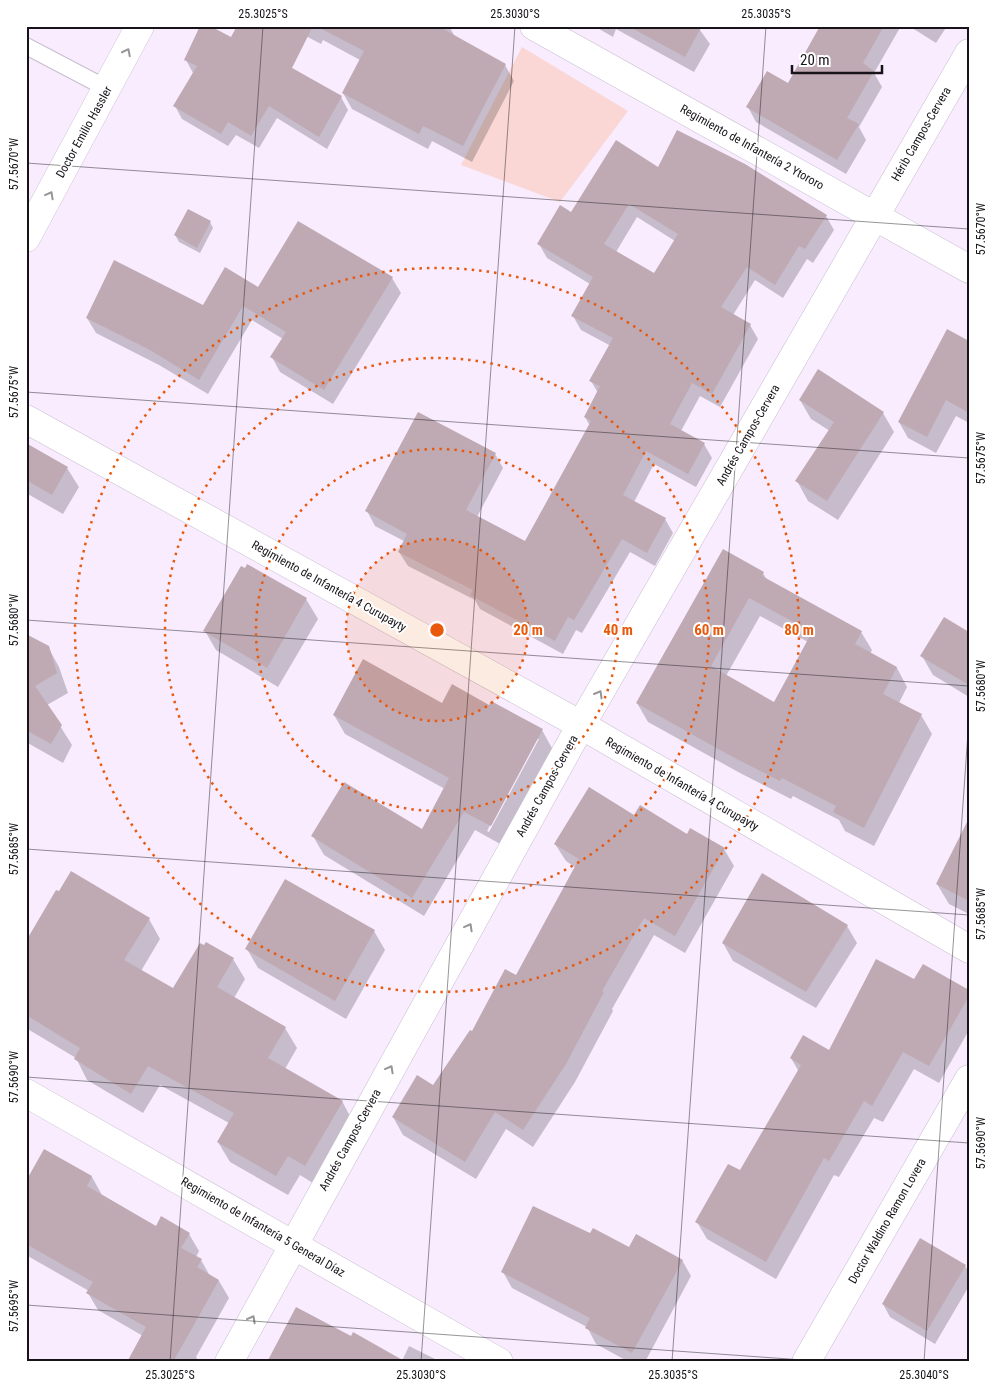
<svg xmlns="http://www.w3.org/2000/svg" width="995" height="1388" font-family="'Roboto Condensed',sans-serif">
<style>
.green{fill:#fad7d5}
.shadow{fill:#0003;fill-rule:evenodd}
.building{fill:#bfaab4;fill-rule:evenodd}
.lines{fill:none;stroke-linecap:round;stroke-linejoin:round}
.lane-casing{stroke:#c9becf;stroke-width:18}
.street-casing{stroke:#c9becf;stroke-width:29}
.secondary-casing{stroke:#c9becf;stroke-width:29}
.lane{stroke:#fff;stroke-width:16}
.street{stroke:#fff;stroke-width:28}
.secondary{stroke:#fff;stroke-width:28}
.oneway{stroke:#979598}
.ticks{fill:none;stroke:#171319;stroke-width:1;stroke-opacity:0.45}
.ring{fill:none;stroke:#e8590c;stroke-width:2.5;stroke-dasharray:2.5 5}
.labels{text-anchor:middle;stroke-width:4;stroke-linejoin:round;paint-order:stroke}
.street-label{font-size:12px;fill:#171319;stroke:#fff}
.centre{fill:#e8590c;stroke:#fff;stroke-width:2.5}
.ring-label{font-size:15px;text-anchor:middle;font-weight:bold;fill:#e8590c;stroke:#fff;stroke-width:4;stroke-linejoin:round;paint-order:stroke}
.neatline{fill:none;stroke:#171319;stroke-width:2}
.ticks-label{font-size:12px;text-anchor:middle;fill:#171319}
</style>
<rect width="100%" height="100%" fill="#f8ecfe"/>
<path class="green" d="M522,47L628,111L560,202L461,165Z"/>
<path class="shadow" d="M287,26H449L455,37L505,65L514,81L472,162L432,141L428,149L352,109L343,93L360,60L323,40L321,44Z
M594,26H697L710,44L694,72L616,29L613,37Z
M822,26H901L874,73L882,87L859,127L866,140L846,174L756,122L748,107L789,85Z
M909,26H947L936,43Z
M186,60L292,68L341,97L348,110L327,149L277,118L259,148L236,135L228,146L182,119L175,106L193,73Z
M658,168L826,216L834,230L813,263L807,259L783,298L755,280L733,315L750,325L758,339L720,407L700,396L681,431L704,444L712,458L696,487L654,464L634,502L665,519L673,533L655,566L630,552L582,633L576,630L563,654L480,609L475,600L408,566L399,552L404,541L375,526L367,511L495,454L503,468L477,517L526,542L590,426L585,417L598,393L591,381L611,346L581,330L573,316L590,284L547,258L539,244L572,213ZM637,217L675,241L654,275L616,252Z
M210,222L213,228L200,253L179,242L175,235Z
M392,278L401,293L333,404L280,372L272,357L283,339L252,320L208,394L159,365L96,333L87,318L204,307L258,288Z
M969,343V423L956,416L936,453L908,438L899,422Z
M800,400L883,413L894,432L838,520L808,501L797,481L830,431L811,419Z
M26,445L67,468L79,487L63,514L26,493Z
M248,565L306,599L318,619L278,687L216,650L205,631Z
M763,573L767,580L861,632L872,650L870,654L897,668L907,687L899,703L921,715L932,734L874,846L845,831L839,820L793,796L791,799L740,773L648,722L637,703ZM760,616L808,642L774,704L726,676Z
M969,634V697L933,675L922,656Z
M26,635L48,647L59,667L68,693L47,705L72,745L63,763L26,742Z
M442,704L489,706L542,730L553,750L502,845L475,830L424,916L324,855L313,836L422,831L445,789L345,734L334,715ZM536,739H539L489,832L487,831Z
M634,817L724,849L734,866L685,953L654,935L612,1009L613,1011L575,1082L533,1147L506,1129L476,1179L403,1135L393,1117L434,1086L516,976L576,868L566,861L555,844Z
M969,821V914L949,904L937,884Z
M762,875L847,926L857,943L816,1008L733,961L723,943Z
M149,919L160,939L141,971L173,990L233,959L245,979L234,998L285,1028L297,1048L285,1069L342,1101L353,1122L316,1185L300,1175L288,1195L230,1162L218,1142L229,1123L160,1085L143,1113L87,1080L76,1058L26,1028V944Z
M374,931L385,950L346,1019L258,968L247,949Z
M969,991V1030L939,1083L914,1069L883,1122L874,1118L839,1177L834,1175L776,1279L707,1239L697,1222L741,1172L799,1072L791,1058L829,1052Z
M45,1150L92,1177L102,1195L156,1227L189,1234L199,1251L196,1257L201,1260L210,1276L219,1281L229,1298L196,1357L199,1362H128L143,1336L98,1310L88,1293L89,1291L26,1255V1183Z
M591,1235L629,1248L682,1260L691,1276L645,1362H629L596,1344L587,1327L512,1288L503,1272Z
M965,1266L969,1272V1286L935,1344L890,1317L883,1304Z
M352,1338L402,1361L409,1346L441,1362H269Z"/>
<path class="building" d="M200,26H210L231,37L237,26H313L292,68L342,96L319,137L269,106L251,136L228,122L221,134L173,106L197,66L184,60Z
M316,26H438L506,64L463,146L423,126L419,134L342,93L364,51Z
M628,26H702L685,57Z
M820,26H884L863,63L874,71L847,118L859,124L837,160L746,107L767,71L788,83Z
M677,130L745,164L827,215L805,249L799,246L775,285L747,267L721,307L751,324L712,394L692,383L670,424L705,443L688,474L646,451L623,495L666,518L647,553L622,539L574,620L568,617L555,641L470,595L473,590L398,552L407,534L365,511L418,412L496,453L466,510L525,541L591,421L584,417L600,386L589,381L613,338L571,316L593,277L537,244L560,205L571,212L616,140L658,167ZM629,204L678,234L654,273L604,244Z
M188,209L211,221L197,248L174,235Z
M298,221L393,277L324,390L270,357L286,332L243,306L199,380L150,350L86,318L114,260L203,305L225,267L258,287Z
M947,329L969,341V413L946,400L927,437L898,422Z
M818,369L884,412L827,501L795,481L834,422L799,400Z
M26,443L68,467L52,495L26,480Z
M723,549L764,572L762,576L862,631L855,644L897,667L883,694L922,714L864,828L833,812L836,806L782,778L780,781L729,755L636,703ZM749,598L812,632L774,702L711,666Z
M247,564L307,598L267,668L203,631L241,566L245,568Z
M944,617L969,632V685L920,656Z
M26,634L49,646L57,673L35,686L62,725L51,744L26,730Z
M363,659L442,703L452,684L489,705L491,701L543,729L491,826L464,812L412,898L311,836L344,782L422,829L449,778L333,715Z
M589,787L634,815L640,805L687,834L690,828L725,848L675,936L644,918L602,991L604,992L566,1064L523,1130L495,1112L465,1162L392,1117L417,1075L433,1085L470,1030L472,1031L505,969L516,975L579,859L554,844Z
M969,818V901L936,884Z
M71,871L150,918L124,960L173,988L200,943L204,945L206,942L234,958L217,987L286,1027L268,1058L343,1101L305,1166L288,1156L276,1176L217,1142L234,1113L148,1066L131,1094L74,1059L80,1048L26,1015V941L56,890L59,891Z
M762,873L848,925L806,992L722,943Z
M285,879L375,930L335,1001L245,949Z
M876,959L914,979L923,964L969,990V996L929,1066L903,1052L872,1106L864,1101L829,1161L824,1158L766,1262L695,1222L728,1164L740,1170L801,1065L790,1058L803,1035L829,1050Z
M44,1149L92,1176L87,1186L156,1226L161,1216L190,1233L181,1248L202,1259L197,1267L219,1280L173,1362H127L146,1327L86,1293L93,1282L26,1244V1181Z
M533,1206L590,1233L593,1228L629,1247L636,1234L683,1260L632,1353L585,1328L590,1318L501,1272Z
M920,1238L966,1265L927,1331L882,1304Z
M296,1307L351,1336L353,1332L406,1362H267Z"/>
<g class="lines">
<g class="lane-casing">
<path id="lane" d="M26,46L108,89"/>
</g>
<g class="street-casing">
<path id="street" d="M26,419L581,725L969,949
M26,1093L499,1362
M806,1362L969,1079"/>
</g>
<g class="secondary-casing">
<path id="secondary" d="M534,26L969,269
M26,238L140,26
M229,1362L581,725L969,53"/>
</g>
<use href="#lane" class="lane"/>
<use href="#street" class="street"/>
<use href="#secondary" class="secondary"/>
</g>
<defs><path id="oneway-chevron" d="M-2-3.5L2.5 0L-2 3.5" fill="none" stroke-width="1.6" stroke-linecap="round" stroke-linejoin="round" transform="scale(1.25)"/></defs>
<g class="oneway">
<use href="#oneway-chevron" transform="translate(127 52) rotate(-63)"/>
<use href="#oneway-chevron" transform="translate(50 195) rotate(-61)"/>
<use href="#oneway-chevron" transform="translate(599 694) rotate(-60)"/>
<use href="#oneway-chevron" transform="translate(469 927) rotate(-61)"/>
<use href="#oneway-chevron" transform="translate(390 1069) rotate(-61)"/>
<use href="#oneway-chevron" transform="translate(252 1319) rotate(-61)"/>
</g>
<path class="ticks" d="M26,163L969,229M26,392L969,458M26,620L969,686M26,849L969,915M26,1077L969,1143M26,1305L831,1362M170,1362L263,26M421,1362L515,26M672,1362L766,26M924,1362L969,718"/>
<circle cx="437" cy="630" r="91" fill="#e8590c" fill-opacity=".12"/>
<g class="ring">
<circle cx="437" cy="630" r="91"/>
<circle cx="437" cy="630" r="181"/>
<circle cx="437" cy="630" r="272"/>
<circle cx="437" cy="630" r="362"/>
</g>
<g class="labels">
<g class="street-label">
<text transform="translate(84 132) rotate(-61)" y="4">Doctor Emilio Hassler</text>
<text transform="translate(921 134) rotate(-60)" y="4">Hérib Campos-Cervera</text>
<text transform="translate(752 147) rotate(29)" y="4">Regimiento de Infantería 2 Ytororo</text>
<text transform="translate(748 435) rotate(-60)" y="4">Andrés Campos-Cervera</text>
<text transform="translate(329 586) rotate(29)" y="4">Regimiento de Infantería 4 Curupayty</text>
<text transform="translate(682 784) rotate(30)" y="4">Regimiento de Infantería 4 Curupayty</text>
<text transform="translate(547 786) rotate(-61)" y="4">Andrés Campos-Cervera</text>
<text transform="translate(350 1140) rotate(-61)" y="4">Andrés Campos-Cervera</text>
<text transform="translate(887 1221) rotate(-60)" y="4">Doctor Waldino Ramon Lovera</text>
<text transform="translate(263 1227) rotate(30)" y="4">Regimiento de Infantería 5 General Díaz</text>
</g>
</g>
<circle cx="437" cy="630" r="8" class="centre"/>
<g class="ring-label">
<text x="528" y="635">20 m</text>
<text x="618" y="635">40 m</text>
<text x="709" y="635">60 m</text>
<text x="799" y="635">80 m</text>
</g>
<rect width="995" height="1388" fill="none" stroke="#ffffff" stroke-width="55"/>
<path d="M792 65v8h90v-8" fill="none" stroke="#171319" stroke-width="2.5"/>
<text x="800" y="65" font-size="15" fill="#171319" stroke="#ffffff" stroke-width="4" paint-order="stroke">20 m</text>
<rect x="28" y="28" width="940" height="1332" class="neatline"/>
<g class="ticks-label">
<text x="263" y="18">25.3025°S</text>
<text x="515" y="18">25.3030°S</text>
<text x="766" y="18">25.3035°S</text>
<text transform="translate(14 164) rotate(-90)" y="4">57.5670°W</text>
<text transform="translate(981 229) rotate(-90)" y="4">57.5670°W</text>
<text transform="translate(14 392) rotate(-90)" y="4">57.5675°W</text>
<text transform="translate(981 458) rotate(-90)" y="4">57.5675°W</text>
<text transform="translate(14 620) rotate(-90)" y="4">57.5680°W</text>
<text transform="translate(981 686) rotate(-90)" y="4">57.5680°W</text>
<text transform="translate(14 849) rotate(-90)" y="4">57.5685°W</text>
<text transform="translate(981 914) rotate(-90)" y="4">57.5685°W</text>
<text transform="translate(14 1077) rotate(-90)" y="4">57.5690°W</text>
<text transform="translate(981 1143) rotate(-90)" y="4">57.5690°W</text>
<text transform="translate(14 1306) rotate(-90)" y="4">57.5695°W</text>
<text x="170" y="1379">25.3025°S</text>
<text x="421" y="1379">25.3030°S</text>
<text x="673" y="1379">25.3035°S</text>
<text x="924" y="1379">25.3040°S</text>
</g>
</svg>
